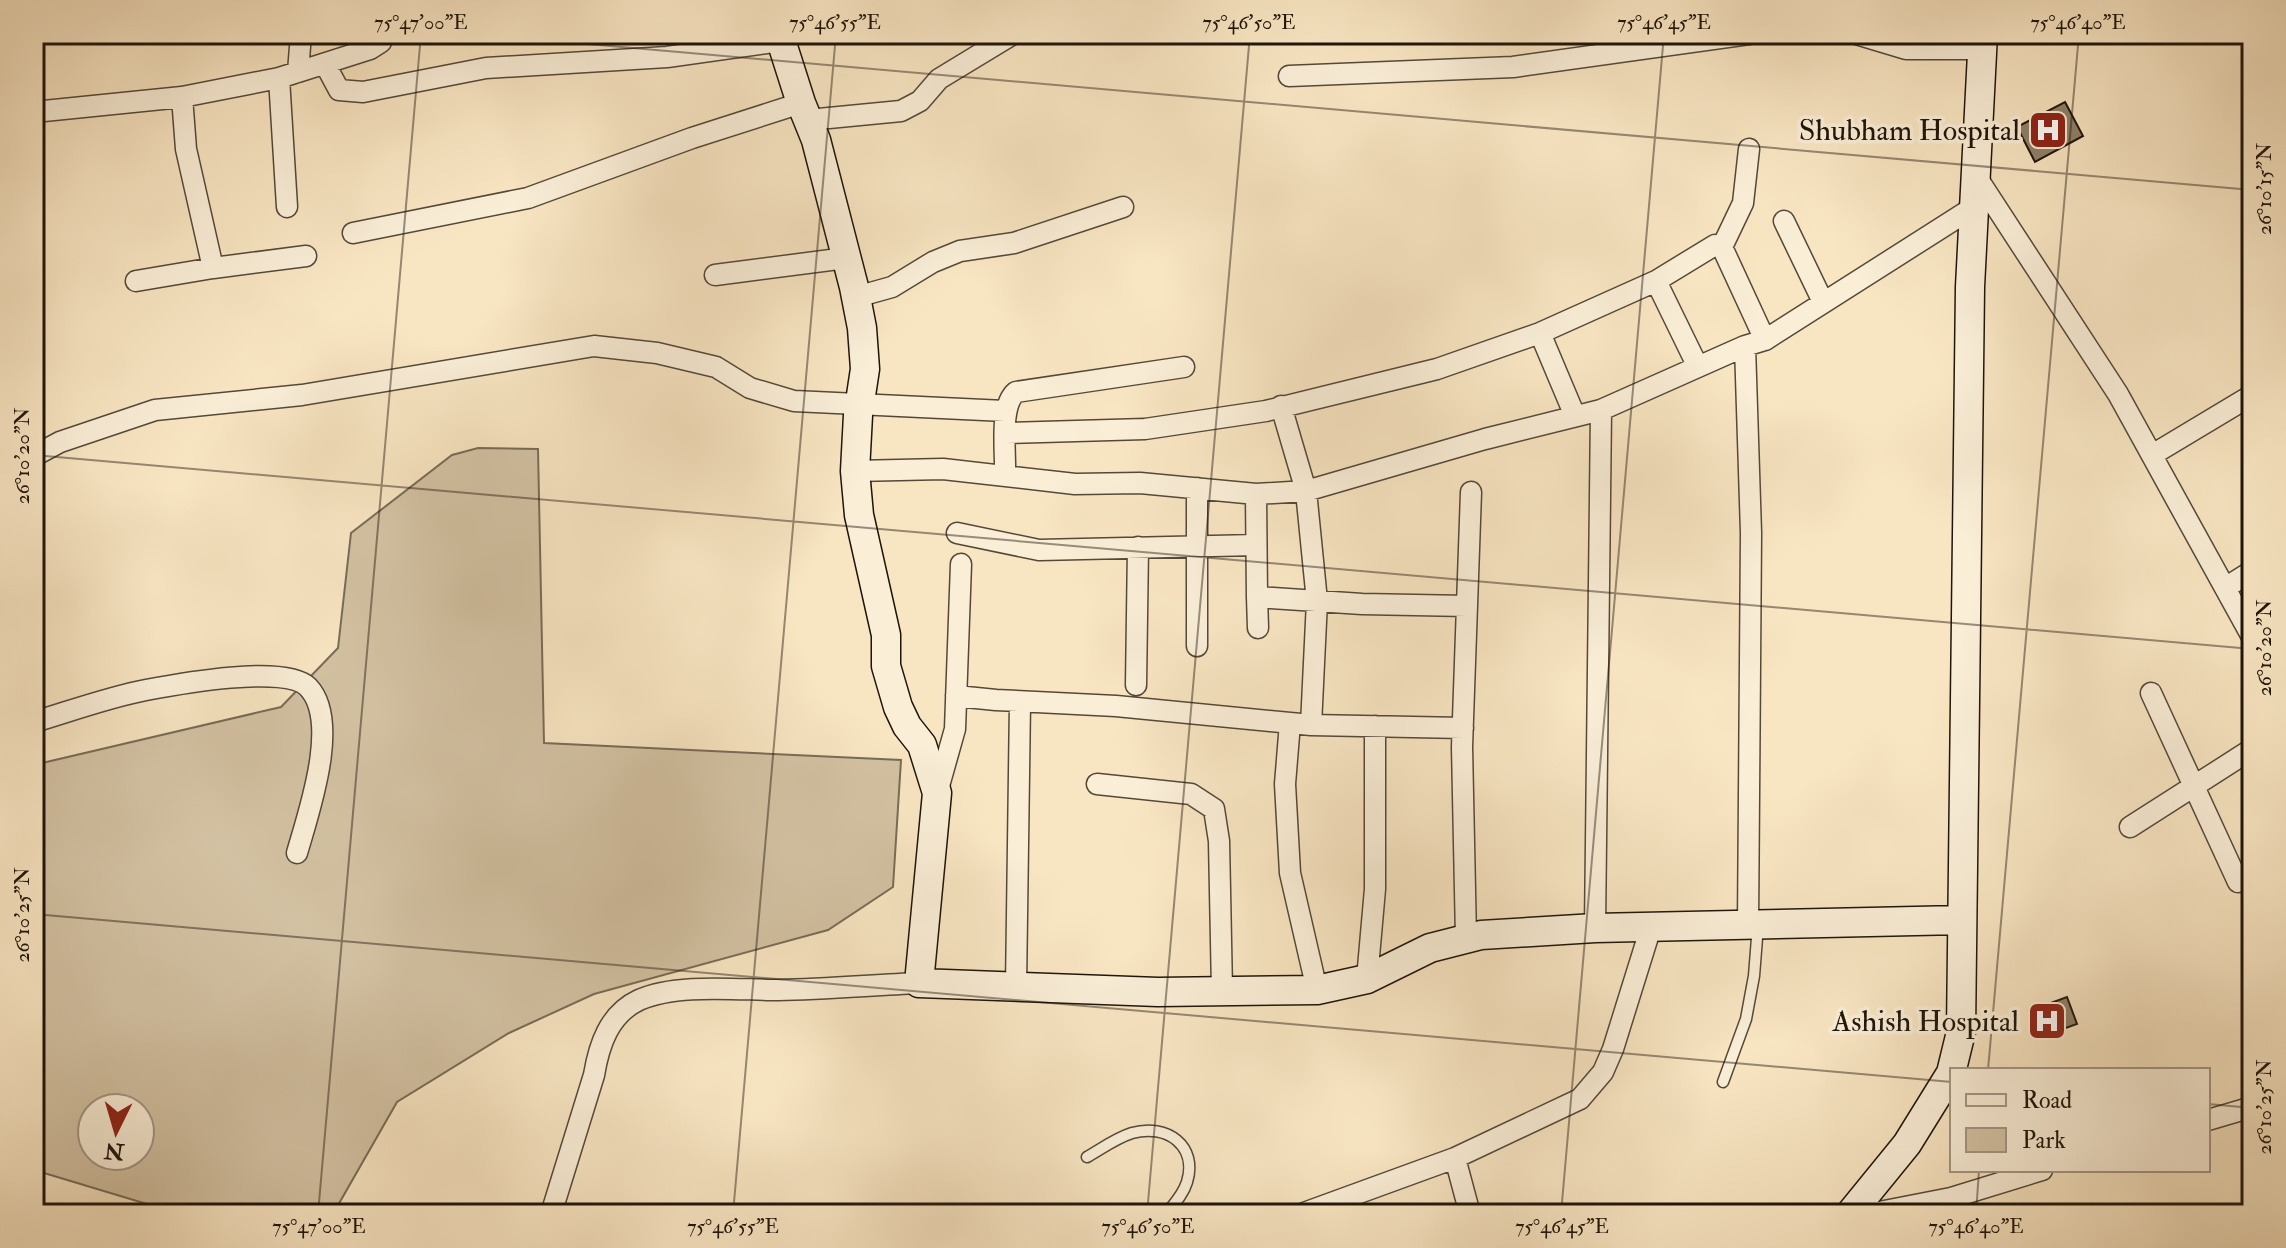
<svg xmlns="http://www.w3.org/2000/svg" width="2286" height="1248" font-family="'IM FELL Double Pica',serif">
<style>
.green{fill:#d3c2a3;stroke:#786c57;stroke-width:2;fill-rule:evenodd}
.building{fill:#8f816a;stroke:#1e150b;stroke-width:2}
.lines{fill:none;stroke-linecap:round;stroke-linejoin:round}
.lane-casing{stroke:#544939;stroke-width:13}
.street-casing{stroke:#544939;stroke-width:23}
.secondary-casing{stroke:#1e150b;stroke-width:31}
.lane{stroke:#faeed7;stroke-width:10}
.street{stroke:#faeed7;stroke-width:20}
.secondary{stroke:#faeed7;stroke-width:28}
.ticks{fill:none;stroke:#1e150b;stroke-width:2;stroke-opacity:0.45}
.labels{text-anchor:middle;stroke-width:7;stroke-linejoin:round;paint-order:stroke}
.poi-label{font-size:30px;fill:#1e150b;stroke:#faeed7;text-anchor:end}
.neatline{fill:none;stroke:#1e150b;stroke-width:3}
.ticks-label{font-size:20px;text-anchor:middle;fill:#1e150b}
</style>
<rect width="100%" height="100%" fill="#f8e5c2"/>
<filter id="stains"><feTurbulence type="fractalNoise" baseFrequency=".0025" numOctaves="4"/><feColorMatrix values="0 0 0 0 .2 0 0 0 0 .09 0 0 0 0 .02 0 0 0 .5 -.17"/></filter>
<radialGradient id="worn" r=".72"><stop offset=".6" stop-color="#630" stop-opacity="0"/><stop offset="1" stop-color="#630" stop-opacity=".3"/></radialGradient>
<path class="green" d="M478,448L538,449L544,743L901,760L893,887L828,930L594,994L509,1033L397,1102L333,1214H180L34,1170V767L38,764L281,707L338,648L351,533L452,455ZM92,1108H140V1156H92Z"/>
<path class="building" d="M2065,102L2083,136L2035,162L2017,127Z
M2067,997L2077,1024L2038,1038L2029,1011Z"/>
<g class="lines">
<g class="lane-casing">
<path id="lane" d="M1723,1082L1746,1019L1754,976L1758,925
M1087,1157C1101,1149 1116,1138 1132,1133C1167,1123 1198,1146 1187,1182C1183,1195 1174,1204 1166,1214"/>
</g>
<g class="street-casing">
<path id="street" d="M1856,34L1906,49H1982
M325,64L339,90L363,92L486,68L667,57L781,41
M298,72L301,34
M1289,76L1513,67L1749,34
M279,78L287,207
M182,97L186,149L213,268
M34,112L182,97L279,78L370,49L381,42L384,34
M808,120L901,111L920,101L939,79L1013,34
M1976,176L2118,394L2252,637
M1784,221L1823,302
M353,233L528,198L692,138L801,103
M1722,247L1765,340
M715,275L846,258
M136,281L213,268L306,256
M1656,281L1698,367
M856,297L892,287L933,262L960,251L1014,243L1123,207
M1540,333L1575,416
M1745,346L1751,533L1748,925
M1281,406L1306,491L1317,601L1311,725
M1601,410L1745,346L1765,340L1974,207
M1006,433L1145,429L1266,411L1437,369L1540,333L1656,281L1715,245L1722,247L1743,203L1749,149
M2152,455L2252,395
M34,456L60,442L155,410L302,395L594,346L657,353L716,367L750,388L794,401L1005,411
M855,471L943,469L1075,484L1140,483L1256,494L1306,491L1485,439L1601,410L1595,928
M1005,475C1006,453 999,406 1016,392L1184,367
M1256,494L1257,597
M957,533L1039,550L1256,545
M2225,588L2252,571
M1258,628L1257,597L1362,604L1467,606
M1197,646V488
M1136,685L1138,547
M2151,693L2238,882
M956,696L996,700L1116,706L1311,725L1463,728
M34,722C71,711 109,697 146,690C178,684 286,664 308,687C341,721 308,814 297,853
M1290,723L1285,784L1290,873L1317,990
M1097,784L1191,794L1214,809L1219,841L1222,991
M937,793L955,729L961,564
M2130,827L2252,749
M1466,938L1462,747L1471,492
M1367,979L1375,889V726
M1016,987L1020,702
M2208,1120L2252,1107
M1455,1158L1470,1214
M1304,1213L1455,1158L1580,1099L1603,1072L1613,1049L1651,927
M551,1214L594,1075C599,1045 609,1014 639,1000C677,983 738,990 779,990C826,989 873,985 919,983
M1869,1214L1951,1198L2042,1170"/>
</g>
<g class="secondary-casing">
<path id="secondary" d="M779,34L801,103L816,140L854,287L862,328L865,369L858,415L855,471L859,515L886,635V666L898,707L907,726L922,745L937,793L919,983L1158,992L1317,990L1367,979L1430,948L1481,935L1595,928L1961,920
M1850,1214L1907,1144L1951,1073L1961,1032L1970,287L1983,34"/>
</g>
<use href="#lane" class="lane"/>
<use href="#street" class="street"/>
<use href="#secondary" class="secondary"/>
</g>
<path class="ticks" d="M474,34L2252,190M34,455L2252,649M34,914L1952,1082M1988,1070L2079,34M2208,1104L2252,1108M318,1214L421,34M733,1214L836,34M1147,1214L1250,34M1561,1214L1664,34M1976,1214L1979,1170"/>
<defs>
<g id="hospital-square" transform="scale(2)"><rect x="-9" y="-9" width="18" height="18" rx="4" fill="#8f2418" stroke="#faeed7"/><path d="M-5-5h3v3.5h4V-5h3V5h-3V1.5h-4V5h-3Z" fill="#fff"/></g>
</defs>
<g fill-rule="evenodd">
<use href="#hospital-square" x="2048" y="130"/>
<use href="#hospital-square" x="2047" y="1021"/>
</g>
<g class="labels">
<g class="poi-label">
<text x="2020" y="140">Shubham Hospital</text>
<text x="2019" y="1031">Ashish Hospital</text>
</g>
</g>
<rect width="2286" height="1248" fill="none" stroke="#f8e5c2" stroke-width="88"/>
<rect x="1950" y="1068" width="260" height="104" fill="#faeed7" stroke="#a29785" stroke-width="2"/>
<rect x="1966" y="1094" width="40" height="12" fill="#faeed7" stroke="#a29785" stroke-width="2"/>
<text x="2022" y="1108" font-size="24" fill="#1e150b">Road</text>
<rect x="1966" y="1128" width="40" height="24" fill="#d3c2a3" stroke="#a29785" stroke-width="2"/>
<text x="2022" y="1148" font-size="24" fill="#1e150b">Park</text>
<g transform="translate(116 1132) rotate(185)"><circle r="38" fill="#faeed7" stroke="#a29785" stroke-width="2"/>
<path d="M0-6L14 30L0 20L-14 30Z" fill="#8f2418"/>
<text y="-12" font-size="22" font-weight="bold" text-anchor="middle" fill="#1e150b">N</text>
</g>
<rect x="44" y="44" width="2198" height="1160" class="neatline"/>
<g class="ticks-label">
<text x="421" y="29">75°47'00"E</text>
<text x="835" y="29">75°46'55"E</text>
<text x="1249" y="29">75°46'50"E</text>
<text x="1664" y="29">75°46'45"E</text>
<text x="2078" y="29">75°46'40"E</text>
<text transform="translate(2264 189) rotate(-90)" y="7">26°10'15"N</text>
<text transform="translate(22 456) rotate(-90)" y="7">26°10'20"N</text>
<text transform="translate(2264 648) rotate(-90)" y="7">26°10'20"N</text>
<text transform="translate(22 915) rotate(-90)" y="7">26°10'25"N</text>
<text transform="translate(2264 1107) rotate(-90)" y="7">26°10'25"N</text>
<text x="319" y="1233">75°47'00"E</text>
<text x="733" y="1233">75°46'55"E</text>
<text x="1148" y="1233">75°46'50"E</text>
<text x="1562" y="1233">75°46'45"E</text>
<text x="1976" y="1233">75°46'40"E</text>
</g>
<rect width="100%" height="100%" filter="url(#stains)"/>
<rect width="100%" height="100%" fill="url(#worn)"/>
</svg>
